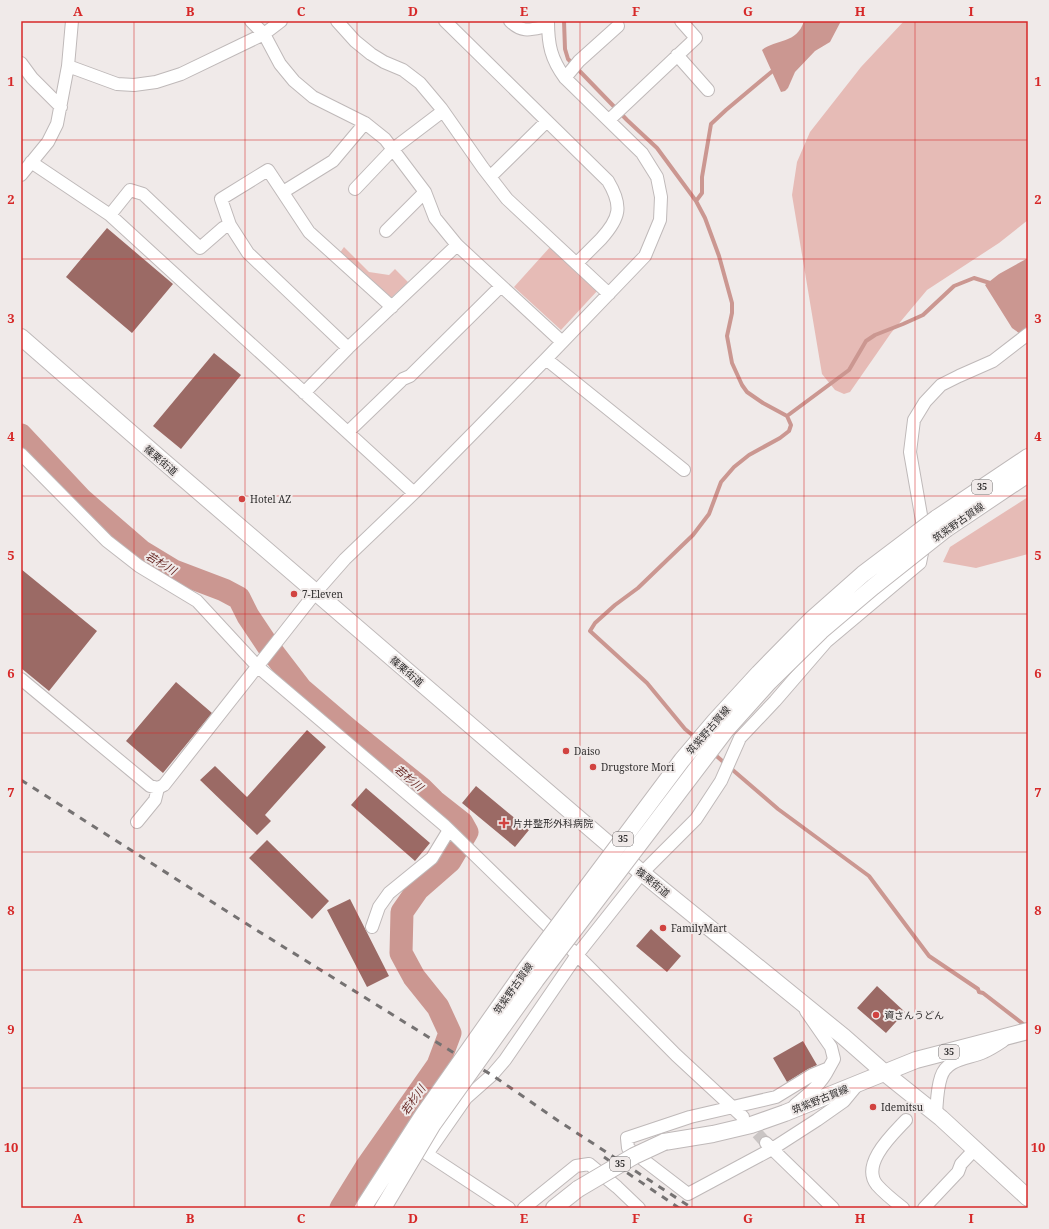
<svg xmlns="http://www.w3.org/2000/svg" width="1049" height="1229" font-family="'Noto Serif','Noto Sans JP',serif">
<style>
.green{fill:#e6bbb6}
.water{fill:#cb9791}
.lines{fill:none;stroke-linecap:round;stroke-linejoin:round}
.stream{stroke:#cb9791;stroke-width:4}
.river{stroke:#cb9791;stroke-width:23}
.building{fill:#9b6a65}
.minor-tunnel{stroke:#cac5c4;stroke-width:12;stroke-dasharray:12 6;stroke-linecap:butt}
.minor-casing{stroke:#bfb9b9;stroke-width:14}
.major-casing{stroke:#bfb9b9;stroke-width:18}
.minor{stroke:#fff;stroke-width:12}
.major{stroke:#fff;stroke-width:16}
.rail{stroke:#757272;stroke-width:3;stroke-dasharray:7 7;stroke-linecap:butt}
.major-bridge-casing{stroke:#bfb9b9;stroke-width:18;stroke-linecap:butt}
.major-bridge{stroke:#fff;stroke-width:16}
.grid{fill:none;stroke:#d62828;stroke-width:1;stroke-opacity:0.55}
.poi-dot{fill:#d14340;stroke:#f0eae9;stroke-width:1.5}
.labels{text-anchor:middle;stroke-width:4;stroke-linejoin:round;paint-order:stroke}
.shield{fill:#f0eae9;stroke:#6a6767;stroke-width:1}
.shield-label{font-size:9px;font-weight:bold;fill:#312f2f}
.street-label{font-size:10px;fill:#312f2f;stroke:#f0eae9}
.poi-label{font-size:10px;fill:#312f2f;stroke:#f0eae9;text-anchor:start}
.water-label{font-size:11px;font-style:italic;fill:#682824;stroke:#f0eae9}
.neatline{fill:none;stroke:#d62828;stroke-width:1.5}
.grid-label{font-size:13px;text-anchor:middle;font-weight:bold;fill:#d62828}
</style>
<rect width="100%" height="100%" fill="#f0eae9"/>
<path class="green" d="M904,21H1028V220L999,243L927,290L891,333L850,392L844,394L835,390L822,374L792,195L797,162L810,132L861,67Z
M551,246L598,290L561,330L514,287Z
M344,247L369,272L389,275L395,269L408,282L390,299L339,254Z
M1028,497V554L976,568L943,562L950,547Z"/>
<path class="water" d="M804,21H841L830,42L815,51L795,72L788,88L785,91L781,92L762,50C776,39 797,44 804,21Z
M1028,258V331L1023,336L1012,328L985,285L999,274Z"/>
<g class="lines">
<path class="stream" d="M564,21L565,49L568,59L627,120L657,148L696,201
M787,416L849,370L866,341L875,335L903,324L923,315L954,286L974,278L993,284
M696,738L685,729L647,683L590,631L595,623L615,605L638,588L693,535L709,514L721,482L734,467L749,455L780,438L789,431L791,425L787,416L763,403L747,392L742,385L732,363L727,336L732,313V303L719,256L705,218L696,201L702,193V177L711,124L726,110L775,69
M713,753L778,809L869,876L929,956L978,989L979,992L983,993L1027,1027"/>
<path class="river" d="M21,435L82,500L141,551L174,571L224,590L239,598L248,616L268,646L301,689L349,730L421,788L434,801L462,823L467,832L450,861L418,889L402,912L401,953L414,977L438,1007L450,1033L438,1065L367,1166L341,1208"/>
</g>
<path class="building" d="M107,228L173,284L132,333L66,277Z
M214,353L241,375L181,449L153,426Z
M21,569L97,631L49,691L21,668Z
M176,682L212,713L163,773L126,741Z
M307,730L326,747L265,815L271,821L257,835L200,780L215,766L247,797Z
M476,786L529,830L515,847L462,803Z
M366,788L430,843L415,861L351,805Z
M267,840L329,901L312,919L249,858Z
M350,899L389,976L367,987L327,910Z
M651,929L681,956L667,972L636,946Z
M877,986L905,1012L886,1033L857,1008Z
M803,1041L817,1065L808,1069L787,1082L773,1058Z"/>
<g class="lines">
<path class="minor-tunnel" d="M745,1120L766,1143"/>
<g class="minor-casing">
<path id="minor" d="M251,21L264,34L280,64L294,81L313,97L365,123L385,139L425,192L435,218L457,245L562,342
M337,21L355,41L371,54L384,62L403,70L420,83L441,108L483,168L507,199L609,294
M445,21L608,181C623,206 620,218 601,239C593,247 585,255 577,263
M510,21C523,34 532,29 548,26
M677,55L708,90
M21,63L32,78L61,107
M68,66L117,84L134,85L156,82L181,74L264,34L281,21
M565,78L579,61L618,26
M609,120L696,38L681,21
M31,162L110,215L414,493
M21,175L48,142L57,124L68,66L72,21
M490,177L547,121
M355,189L393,149L443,111
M283,192L333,161L365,123
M110,215L130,190L143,194L200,248L223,228L230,225
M386,231L425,192
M348,348L248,253L230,225L221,199L268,170L309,232L392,307
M546,359L684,470
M304,393L348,348L457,245
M348,432L403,379L410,376L501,286
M21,454L107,541L139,566L197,601L258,667L444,825L559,937
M21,679L150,786L158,788
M137,822L155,800L158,788L164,785L316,592L345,559L414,493L546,359L645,256L660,220L661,197L657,177L642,153L565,78C551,59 548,45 548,21
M372,927L379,907L389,893L432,858L449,830
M572,950L676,1055L743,1117
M806,1011L831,1047L834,1059L829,1068L812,1075L776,1097L690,1117L627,1138L628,1148L688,1194L772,1149L817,1120L844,1101L858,1084
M795,1105C809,1094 821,1084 829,1068
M936,1114C937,1101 937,1089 941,1077C947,1058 969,1059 984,1052C991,1049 997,1045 1003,1041
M766,1143L833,1208
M509,1208L427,1154L466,1098L492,1075L505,1060L577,955L642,873L696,819L721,781L740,738L775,701L826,642L920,563L925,538L910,452L914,420L925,402L941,385L959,376L993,361L1028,334
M524,1208L576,1166L589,1164L617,1187L639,1208
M903,1208C894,1201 884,1193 877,1185C860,1164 893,1134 906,1120
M924,1208L958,1172L961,1164L975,1149"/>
</g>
<g class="major-casing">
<path id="major" d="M21,337L162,460L642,873L844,1037L886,1074L941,1118L1028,1198
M937,518L1028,457
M946,529L1028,474
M664,1142L713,1134L751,1125L785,1113L916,1060L1028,1031
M554,1208L578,1189"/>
</g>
<use href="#minor" class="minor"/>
<use href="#major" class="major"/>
<path class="rail" d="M21,780L242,921L454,1053L492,1075L557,1120L692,1208
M604,1157L679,1208"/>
<g class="major-bridge-casing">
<path id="major-bridge" d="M578,1189L634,1156L664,1142
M363,1208L423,1115L525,970L682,760L715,721L759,673L811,620L863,574L937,518
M383,1208L433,1124L536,980L726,730L769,682L821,631L873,587L946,529"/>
</g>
<use href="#major-bridge" class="major-bridge"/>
</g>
<path class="grid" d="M134,21V1208M245,21V1208M357,21V1208M469,21V1208M580,21V1208M692,21V1208M804,21V1208M915,21V1208M21,140H1028M21,259H1028M21,378H1028M21,496H1028M21,614H1028M21,733H1028M21,852H1028M21,970H1028M21,1088H1028"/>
<g class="poi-dot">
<circle cx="242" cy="499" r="4"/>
<circle cx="294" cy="594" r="4"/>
<circle cx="566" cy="751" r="4"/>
<circle cx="593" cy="767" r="4"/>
<path d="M502 817h4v4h4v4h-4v4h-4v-4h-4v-4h4z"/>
<circle cx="663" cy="928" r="4"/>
<circle cx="876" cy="1015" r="4"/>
<circle cx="873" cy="1107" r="4"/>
</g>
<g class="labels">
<g class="shield">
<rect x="972" y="480" width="20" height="14" rx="3"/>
<rect x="613" y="832" width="20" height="14" rx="3"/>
<rect x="939" y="1045" width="20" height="14" rx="3"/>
<rect x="610" y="1157" width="20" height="14" rx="3"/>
</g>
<g class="shield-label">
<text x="982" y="490">35</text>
<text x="623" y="842">35</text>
<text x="949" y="1055">35</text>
<text x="620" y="1167">35</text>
</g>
<g class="street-label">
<text transform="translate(161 460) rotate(41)" y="4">篠栗街道</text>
<text transform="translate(958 522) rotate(-35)" y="4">筑紫野古賀線</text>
<text transform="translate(407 671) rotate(41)" y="4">篠栗街道</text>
<text transform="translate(708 730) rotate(-49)" y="4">筑紫野古賀線</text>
<text transform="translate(653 882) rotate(39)" y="4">篠栗街道</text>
<text transform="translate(513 988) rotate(-55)" y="4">筑紫野古賀線</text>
<text transform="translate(820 1099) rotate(-22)" y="4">筑紫野古賀線</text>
</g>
<g class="poi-label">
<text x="250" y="503">Hotel AZ</text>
<text x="302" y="598">7-Eleven</text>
<text x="574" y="755">Daiso</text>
<text x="601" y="771">Drugstore Mori</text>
<text x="513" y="827">片井整形外科病院</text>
<text x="671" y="932">FamilyMart</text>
<text x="884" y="1019">資さんうどん</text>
<text x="881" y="1111">Idemitsu</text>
</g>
<g class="water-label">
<text transform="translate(161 563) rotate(31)" y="4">若杉川</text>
<text transform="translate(409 778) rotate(40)" y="4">若杉川</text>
<text transform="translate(413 1100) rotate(-55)" y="4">若杉川</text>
</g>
</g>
<rect width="1049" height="1229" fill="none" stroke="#f0eae9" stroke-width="44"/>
<rect x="22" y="22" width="1005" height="1185" class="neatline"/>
<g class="grid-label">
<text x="78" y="16">A</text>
<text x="190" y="16">B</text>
<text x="301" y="16">C</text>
<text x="413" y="16">D</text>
<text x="524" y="16">E</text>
<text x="636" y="16">F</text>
<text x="748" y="16">G</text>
<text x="860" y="16">H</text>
<text x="971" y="16">I</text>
<text x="11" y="86">1</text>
<text x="1038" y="86">1</text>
<text x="11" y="204">2</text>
<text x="1038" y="204">2</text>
<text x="11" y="323">3</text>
<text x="1038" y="323">3</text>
<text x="11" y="441">4</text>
<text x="1038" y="441">4</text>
<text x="11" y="560">5</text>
<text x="1038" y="560">5</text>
<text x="11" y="678">6</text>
<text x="1038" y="678">6</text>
<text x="11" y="797">7</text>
<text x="1038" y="797">7</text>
<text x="11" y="915">8</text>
<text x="1038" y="915">8</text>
<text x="11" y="1034">9</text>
<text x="1038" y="1034">9</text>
<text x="11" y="1152">10</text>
<text x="1038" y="1152">10</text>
<text x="78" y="1223">A</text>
<text x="190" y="1223">B</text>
<text x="301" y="1223">C</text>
<text x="413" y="1223">D</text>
<text x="524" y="1223">E</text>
<text x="636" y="1223">F</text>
<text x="748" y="1223">G</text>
<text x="860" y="1223">H</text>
<text x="971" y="1223">I</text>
</g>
</svg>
